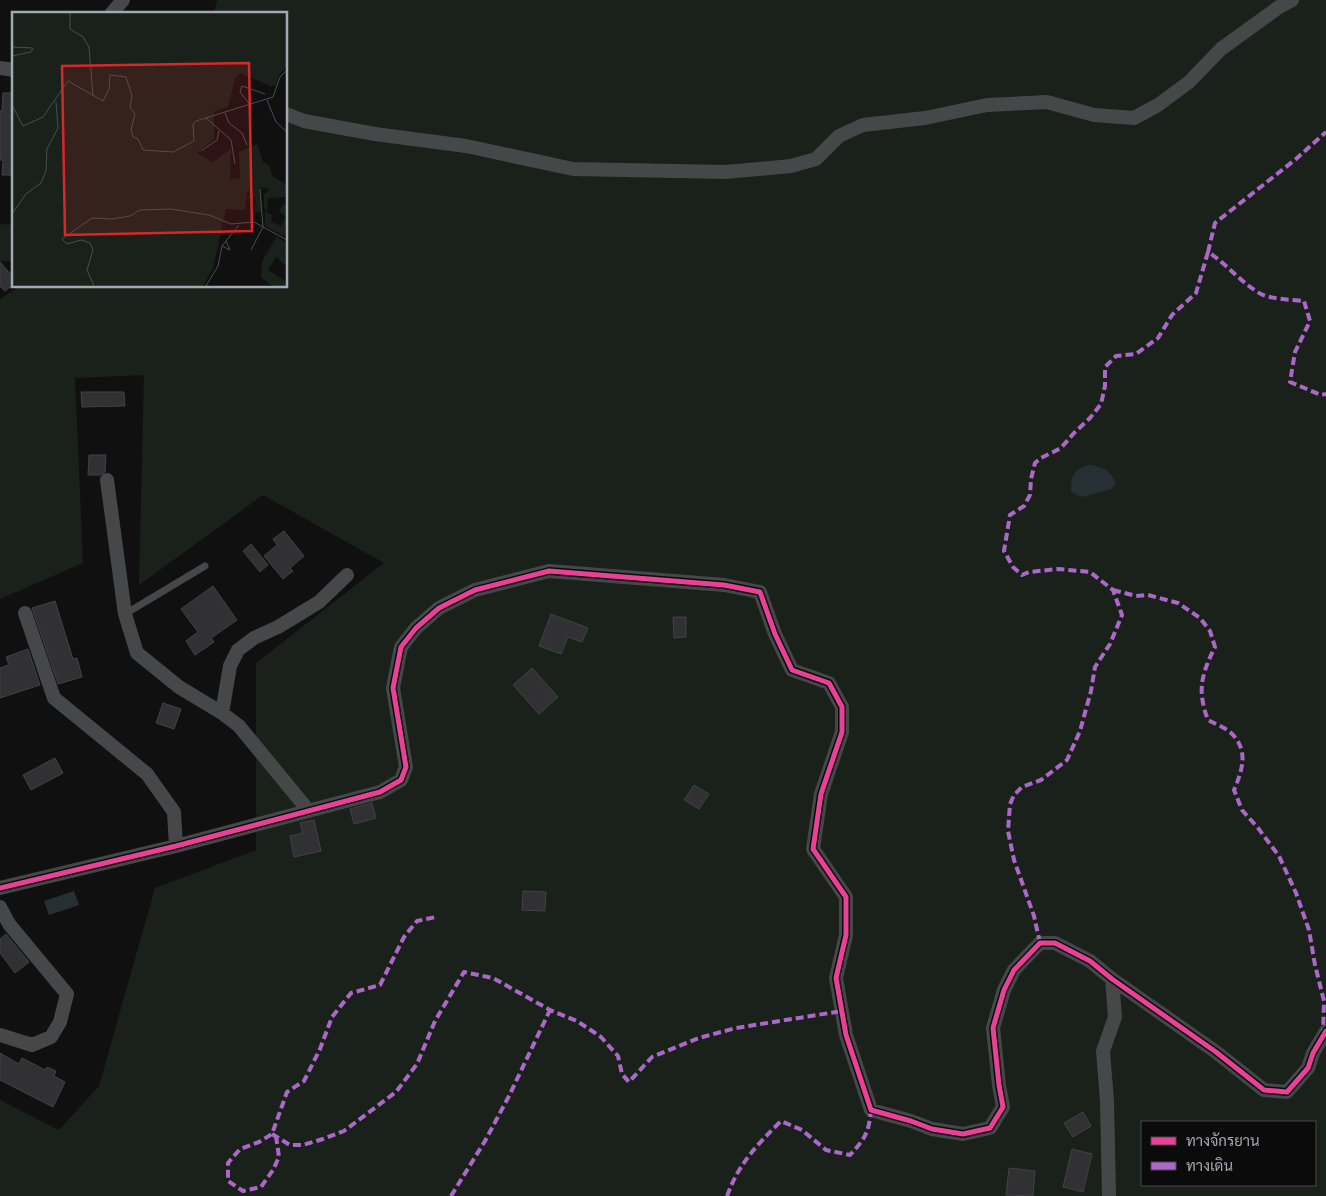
<svg xmlns="http://www.w3.org/2000/svg" width="1326" height="1196" font-family="'Alegreya Sans',Sarabun,sans-serif">
<style>
.green{fill:#1a211b;fill-rule:evenodd}
.water{fill:#263034}
.building{fill:#313133;stroke:#404244}
.lines{fill:none;stroke-linecap:round;stroke-linejoin:round}
.service{stroke:#454749;stroke-width:7}
.minor{stroke:#454749;stroke-width:14}
.quiet{stroke:#ac68c9;stroke-width:4;stroke-dasharray:8 4;stroke-linecap:butt}
.cycleway-casing{stroke:#0b0b0c;stroke-width:8}
.cycleway{stroke:#ea4096;stroke-width:5}
.inset-road{fill:none;stroke:#4a4d51;stroke-width:1}
.view{fill:#d62828;fill-opacity:0.15;stroke:#d62828;stroke-width:2.5}
.inset-edge{fill:none;stroke:#a1a9b2;stroke-width:2.5}
</style>
<rect width="100%" height="100%" fill="#101011"/>
<path class="green" d="M217,0H1326V1196H0V1100L59,1130L99,1086L155,888L256,850V663L384,563L263,495L139,585L144,375L75,378L83,563L0,599V299L21,286H286V14H214ZM1142,1122H1315V1185H1142Z
M0,224L14,225V261H0Z"/>
<path class="water" d="M1090,465C1103,467 1110,470 1116,483L1112,489L1082,497L1071,492C1071,477 1073,468 1090,465Z
M74,891L79,905L49,915L44,901Z"/>
<path class="building" d="M3,93H14V175H2L3,160H0V111H2Z
M0,262L14,278V284L5,291L0,286Z
M81,392H124L125,406L82,407Z
M89,455H106L105,472L100,475H88Z
M284,531L304,556L290,568L293,571L283,579L264,556L277,545L273,539Z
M251,544L268,565L260,572L243,551Z
M213,586L237,620L211,638L214,642L195,655L186,641L198,632L181,609Z
M55,601L73,659L77,658L82,677L58,684L32,608Z
M551,614L588,628L582,642L568,637L561,654L539,646Z
M673,617H686V637L674,638Z
M28,649L40,685L0,698V668L9,665L6,657Z
M532,668L558,697L539,714L513,685Z
M163,703L181,709L174,729L156,723Z
M55,758L63,773L31,790L23,775Z
M694,785L709,794L699,809L684,800Z
M372,803L376,818L354,824L350,809Z
M314,820L321,851L294,857L290,836L303,833L300,823Z
M523,891L546,892L545,911L522,910Z
M6,934L29,962L15,973L0,953V939Z
M0,1053L19,1064L22,1058L45,1070L47,1067L56,1071L54,1076L65,1082L53,1107L0,1080Z
M1083,1112L1091,1126L1073,1137L1064,1123Z
M1072,1149L1092,1154L1083,1192L1063,1187Z
M1009,1168L1035,1171L1033,1196L1006,1195Z"/>
<g class="lines">
<path class="service" d="M125,614L205,566"/>
<path class="minor" d="M111,14L123,0
M0,68L14,70
M286,114L304,121L375,134L466,146L573,169L726,172L791,166L816,159L839,136L863,125L925,118L987,105L1047,102L1094,115L1134,118L1158,105L1189,82L1221,49L1279,7L1292,0
M107,480L125,614L137,653L179,687L222,713L239,726L308,810
M25,613L54,698L147,774L174,812L176,846
M222,713L230,666L238,650L254,638L278,627L319,602L347,575
M0,888L176,846L380,792L401,780L406,767L393,688L401,647L416,628L439,608L475,590L549,571L724,585L760,592L775,634L792,670L829,683L842,707V732L821,794L813,849L846,897V935L836,978L846,1035L871,1110L911,1121L932,1129L963,1134L990,1128L1003,1107L999,1085L993,1028L1004,990L1014,970L1040,943H1055L1090,961L1112,979L1216,1052L1264,1090L1287,1092L1308,1068L1313,1053L1326,1031
M0,907L9,924L67,994L60,1022L51,1037L32,1045L0,1035
M1109,1196L1107,1101L1103,1051L1115,1017L1112,979"/>
<path class="quiet" d="M1208,252L1215,223L1296,159L1326,132
M1113,590L1136,596L1148,595L1178,603L1200,618L1210,631L1215,647C1201,675 1197,691 1208,720C1215,724 1224,727 1230,732C1249,749 1243,769 1234,790L1242,810L1258,828L1279,856L1296,893L1309,930L1315,965L1324,1001L1323,1035
M1040,943L1034,916L1014,860L1008,831L1010,804L1014,795L1022,787L1041,780L1067,760L1080,731L1091,691L1095,667L1110,644L1122,615L1113,590L1090,572L1058,569L1029,572L1022,575L1013,567L1004,551L1010,515L1024,506L1030,495L1031,479L1035,463L1041,458L1061,448L1074,433L1090,418L1101,404L1105,386V367L1116,356L1136,354L1158,338L1172,315L1196,293L1208,252C1227,264 1241,283 1261,294C1271,299 1292,300 1304,301L1310,321L1295,352L1290,382L1321,395L1326,394
M272,1134L290,1145H303L323,1139L344,1131L396,1092L417,1064L435,1021L464,972L493,978L550,1010L577,1021L601,1037L618,1056L622,1074L629,1082L652,1057L699,1038L736,1028L842,1011
M276,1136L279,1157L273,1170L261,1187L243,1191L228,1181V1163L240,1149L259,1142L272,1134L287,1092L304,1081L320,1049L332,1017L351,993L380,985L404,937L417,921L436,917
M451,1196L485,1141L509,1096L550,1010
M727,1196C739,1163 757,1145 781,1121L802,1130L826,1150L850,1155C865,1139 869,1132 871,1110"/>
<g class="cycleway-casing">
<path id="cycleway" d="M0,888L176,846L380,792L401,780L406,767L393,688L401,647L416,628L439,608L475,590L549,571L724,585L760,592L775,634L792,670L829,683L842,707V732L821,794L813,849L846,897V935L836,978L846,1035L871,1110L911,1121L932,1129L963,1134L990,1128L1003,1107L999,1085L993,1028L1004,990L1014,970L1040,943H1055L1090,961L1112,979L1216,1052L1264,1090L1287,1092L1308,1068L1313,1053L1326,1031"/>
</g>
<use href="#cycleway" class="cycleway"/>
</g>
<g transform="translate(12 12)">
<rect width="275" height="275" fill="#101011"/>
<path d="M0,1H275V55L267,63L264,73L258,74L228,61L223,67L216,95L202,100V127L185,141L201,150L219,137L218,167L228,166L227,140L245,132L251,150L258,154L260,164L275,173V185L256,186L255,198L252,196V182L258,177L248,175L250,201L243,199V185L234,187L241,181L239,178L235,180L233,198L214,197L201,256L191,274H0ZM271,192L275,193V218L272,224L253,214V199L260,203L259,210L269,214L274,204L267,200ZM264,225L275,231V255L264,245L256,258L275,270V274H261L249,266L250,250Z" fill="#1a211b"/>
<path class="inset-road" d="M58,1V17L71,25L77,35L81,84M0,35L21,36L19,40L0,44M255,88L264,110L275,120M0,93L11,114L31,105L56,69L91,89L97,77L98,63L114,65L120,84L118,95L123,102L119,118L121,125L126,127L131,138L161,140L182,129L181,112L184,109L261,85L268,65L275,58M239,94L228,80L230,74L253,82M213,101L217,111L230,121L235,133M194,106L219,128L223,152M189,139L205,128L207,119M0,202L14,182L29,171L34,159L35,137L46,116L44,90M210,234L218,238L214,229M239,238L251,215L248,177M82,274L75,258L81,238L78,231L69,228L55,232L50,227L80,206L100,207L118,204L128,198L159,197L197,203L219,212L242,210L275,228M194,274L206,254L210,234L227,213"/>
<path class="view" d="M237,51L240,219L53,223L50,54Z"/>
<rect width="275" height="275" class="inset-edge"/>
</g>
<rect x="1141" y="1121" width="175" height="65" fill="#0b0b0c" stroke="#474a4e"/>
<rect x="1151" y="1137" width="25" height="8" fill="#ea4096" stroke="#474a4e"/>
<text x="1186" y="1146" font-size="15" fill="#a1a9b2">ทางจักรยาน</text>
<rect x="1151" y="1162" width="25" height="8" fill="#ac68c9" stroke="#474a4e"/>
<text x="1186" y="1171" font-size="15" fill="#a1a9b2">ทางเดิน</text>
</svg>
